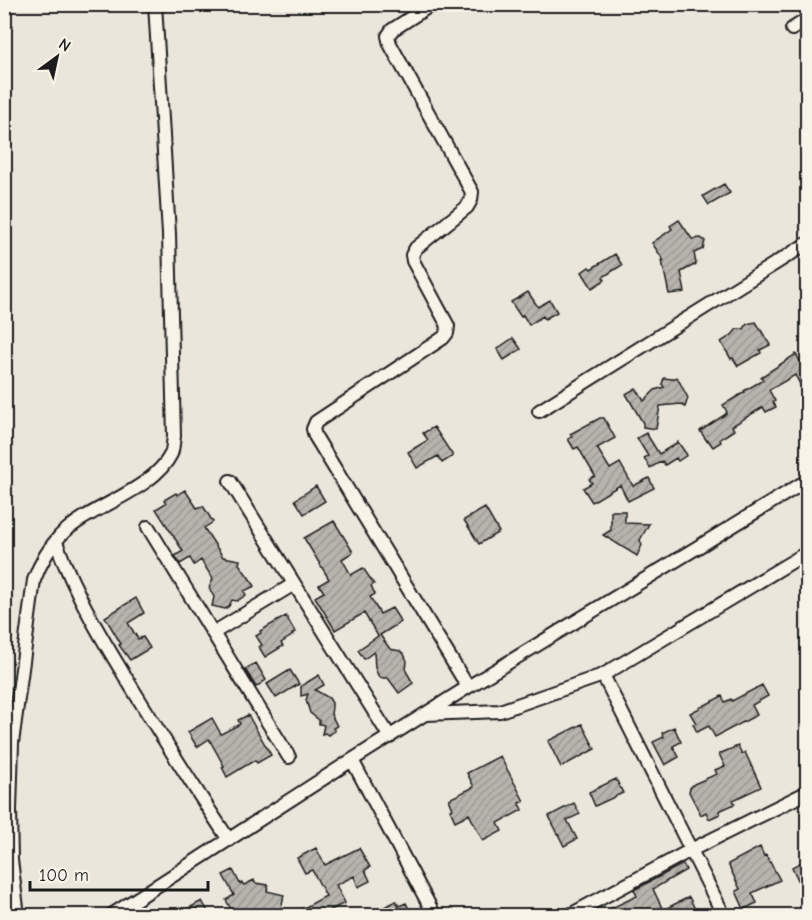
<svg xmlns="http://www.w3.org/2000/svg" width="812" height="920" font-family="'Comic Neue',sans-serif">
<style>
.building{fill:url(#building-hatch);stroke:#1c1c1c;stroke-width:1.5}
.lines{fill:none;stroke-linecap:round;stroke-linejoin:round}
.minor-casing{stroke:#1c1c1c;stroke-width:16}
.minor{stroke:#f7f3e8;stroke-width:12}
</style>
<defs>
<pattern id="building-hatch" width="6" height="6" patternUnits="userSpaceOnUse" patternTransform="scale(1.5)"><rect width="6" height="6" fill="#b6b4ac"/><path d="M-1 1l2-2M0 6l6-6M5 7l2-2" fill="none" stroke="#9c9a93"/></pattern>
</defs>
<rect width="100%" height="100%" fill="#eae6dc"/>
<filter id="ink" filterUnits="userSpaceOnUse"><feTurbulence type="fractalNoise" baseFrequency=".0167" numOctaves="2"/><feDisplacementMap in="SourceGraphic" scale="12" xChannelSelector="R" yChannelSelector="G"/><feConvolveMatrix kernelMatrix="1 2 1 2 8 2 1 2 1" color-interpolation-filters="sRGB"/></filter>
<g filter="url(#ink)">
<path class="building" d="M724,184L730,193L709,205L703,196Z
M679,220L692,239L701,238L705,241L703,249L694,253L696,264L681,272L685,292L669,294L662,261H664L652,243L672,229L670,226Z
M615,254L622,265L603,277L605,280L592,288L582,272L589,267L591,269Z
M528,292L538,307L550,300L557,312L545,319L543,316L529,325L523,315L521,317L511,302Z
M756,322L770,345L760,350L761,353L738,366L733,358L731,359L721,342L732,335L737,329H744L747,324Z
M513,338L521,349L504,360L497,349Z
M796,354L807,374V382L801,386L795,375L769,390L775,401L773,402L776,407L766,412L763,407L732,426L734,430L720,439L721,442L713,447L708,440L707,441L700,431L726,414V413L727,412L723,405L745,392L744,391L763,380L761,377Z
M677,377L688,398L685,407L681,404L660,406L656,429L643,427V423L626,394L636,388L644,401L655,390L664,387L662,384L664,378L672,379Z
M600,418H604L615,438L597,448L610,469L620,463L633,486L649,478L654,488L628,501L620,485L592,502L583,488L592,483L589,479L595,476L578,447L574,449L568,439L572,437L570,434Z
M434,427L453,456L442,463L438,456L417,468L408,452L428,440L423,433Z
M646,433L659,454L678,442L687,455L678,461L676,458L665,465L662,461L650,468L644,458L648,456L637,438Z
M316,486L325,501L304,514L295,500Z
M185,490L197,508L203,506L213,522L204,528L223,557L240,560L239,564L255,586L244,591L246,595L237,601L232,600L229,606L225,609L212,606L214,597L209,588L213,579L201,560L194,565L190,558L180,564L175,556L183,551L156,509L166,503L164,500L176,493L177,495Z
M485,508L499,532L479,544L464,520Z
M611,511H625V523L649,524L640,540L642,545L637,556L603,535L611,530Z
M334,521L353,552L342,559L351,575L363,568L374,584L371,586L375,594L370,597L380,614L392,608L401,622L380,635L390,649L400,651L404,654L407,661L406,671L413,683L399,693L388,678H383L379,677L377,673L375,668L374,652L364,659L358,650L378,636L364,613L335,630L315,597L324,592L319,585L329,579L304,538Z
M136,598L144,613L128,623L138,639L143,637L150,648L130,660L119,645L121,644L105,617Z
M286,616L295,632L292,634L293,635L281,643L283,646L265,657L259,647L262,645L256,636L261,633L260,631Z
M256,663L266,680L256,687L245,669Z
M290,670L299,684L276,698L267,684Z
M319,675L324,685L315,690L329,698L332,703V707L331,714L337,726L333,728L335,731L328,735L325,733L322,734L324,725L319,724V720L310,713L306,700L308,694L301,696V686Z
M762,685L768,696L752,705L757,715L715,737L709,726L697,732L693,724L696,723L690,713L722,696L725,702L731,699L732,701Z
M248,715L271,755L257,763L255,760L227,777L222,767L224,766L209,739L197,747L188,732L212,718L221,734L240,724L238,720Z
M582,724L595,749L561,767L548,741Z
M674,727L681,742L673,746L679,757L665,765L653,742L664,737L662,733Z
M738,746L742,754L745,752L761,787L733,800L735,804L719,811L720,814L709,819L706,812L701,815L689,792L690,788L694,784L717,774L715,770L725,766L719,754Z
M500,756L524,801L519,803L522,810L498,823L502,831L483,841L469,814L455,821L450,810L453,809L449,799L474,787L467,773Z
M616,779L623,793L595,806L589,792Z
M574,803L580,814L567,820L577,839L564,846L549,816Z
M760,847L764,856L766,855L780,880L752,893L757,903L744,909L736,891L740,889L728,864Z
M316,848L325,865L359,848L370,867L365,870L370,881L358,887L354,876L336,885L345,903L321,915H291L326,896L312,870L305,873L297,858Z
M807,859V881L800,884L792,867Z
M683,864L686,870L653,889L663,910L689,897L698,915H597L637,896L634,890Z
M233,870L240,884L242,883L244,885L254,880L255,883L268,885L267,891L284,895L280,913L234,915L226,900L234,895L223,875Z
M202,901L210,915H176Z
M396,901L399,906L406,903L410,911L404,915H368Z"/>
<g class="lines">
<g class="minor-casing">
<path id="minor" d="M432,4L392,30L388,36L390,44L472,192L471,200L467,207L416,248L412,255L413,261L448,326L447,333L443,338L316,422L313,429L315,436L468,687
M792,29L808,19
M539,411L808,243
M230,481L390,737
M148,527L289,757
M56,542C76,597 106,646 137,696C167,745 197,792 229,840
M213,633L294,584
M603,675L691,850L808,792
M426,714L500,711L603,675L808,552
M18,916L11,860L10,810L12,743L34,580C40,564 48,549 60,536C89,506 153,491 171,454C173,449 173,442 174,436L169,234L155,4
M110,916L352,760
M435,916L352,760L468,687L808,480
M568,916L691,850L724,916"/>
</g>
<use href="#minor" class="minor"/>
</g>
</g>
<rect width="812" height="920" fill="none" stroke="#f7f3e8" stroke-width="24"/>
<rect x="12" y="12" width="788" height="896" fill="none" stroke="#1c1c1c" stroke-width="2" filter="url(#ink)"/>
<g transform="translate(57 57) rotate(33)" stroke="#f7f3e8" stroke-width="4.5" paint-order="stroke">
<path d="M0-4.5L10 22L0 15L-10 22Z" fill="#1c1c1c"/>
<text y="-9" font-size="16" font-weight="bold" text-anchor="middle" fill="#1c1c1c">N</text>
</g>
<path d="M30 881v9h178v-9" fill="none" stroke="#1c1c1c" stroke-width="3"/>
<text x="39" y="881" font-size="18" fill="#1c1c1c" stroke="#f7f3e8" stroke-width="4.5" paint-order="stroke">100 m</text>
</svg>
